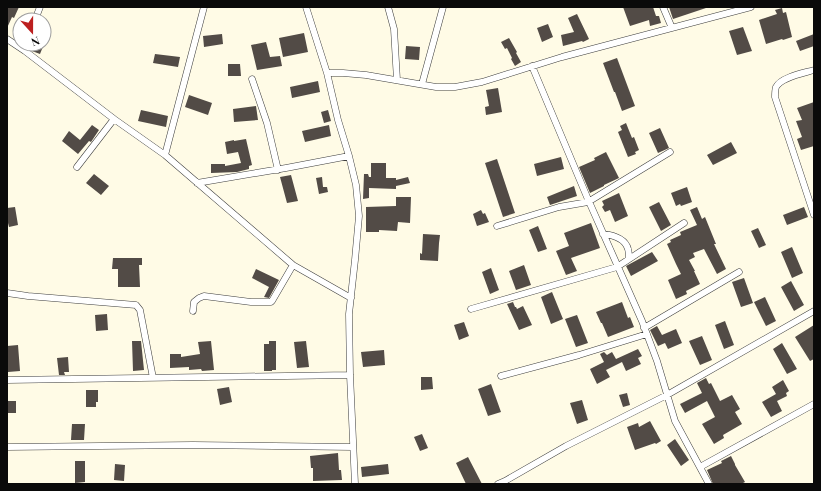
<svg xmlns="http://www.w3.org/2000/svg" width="821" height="491" font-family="'Playfair Display',serif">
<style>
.building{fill:#524b46}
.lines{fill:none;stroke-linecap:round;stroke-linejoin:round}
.minor-casing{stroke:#3d3d3d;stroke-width:7}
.minor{stroke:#fff;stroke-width:6}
</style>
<rect width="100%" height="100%" fill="#fffbe6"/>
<path class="building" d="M7,7H19L14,18L12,17L7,28Z
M623,7H653L656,16H659L661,23L650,26L649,20L630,26Z
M669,7H706V8L673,19Z
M782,8L783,13L786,12L792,37L783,40L782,39L766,44L759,20L777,14L775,10Z
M577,14L589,39L583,42L582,41L563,46L561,35L574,32L568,18Z
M548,24L553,37L542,42L537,28Z
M743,27L752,51L737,55L729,31Z
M304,33L308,52L283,57L279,38Z
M222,34L223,44L204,47L203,36Z
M814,34V46L800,51L796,41Z
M509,38L517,52L516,53L521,62L515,66L511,59L512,58L507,48L505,49L501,42Z
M266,42L270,57L280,56L282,66L257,70L251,45Z
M35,44H44L40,54L32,51Z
M406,46L420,47L419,60L405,59Z
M155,54L180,57L178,67L153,63Z
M617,58L635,106L622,111L615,92H614L603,63Z
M228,64H240L241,76H228Z
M318,81L320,92L292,98L290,87Z
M498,88L502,112L486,115L485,107L489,106L486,90Z
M189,95L212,103L208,115L185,107Z
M814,102V146L801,150L797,139L802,137L796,121L802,120L797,108Z
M256,106L258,120L234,122L233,109Z
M141,110L168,116L166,127L138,121Z
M328,110L331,121L324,123L321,112Z
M626,123L632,138L634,137L639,150L635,152L636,154L628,157L618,132L622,130L620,126Z
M92,125L99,130L91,142L89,141L78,154L62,141L69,131L80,140Z
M329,125L331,136L305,142L302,131Z
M660,128L669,148L658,153L649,133Z
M246,139L252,165L249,166V169L237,172L211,173V164H225V166L241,163L238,152L227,154L225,142L234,140V141Z
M731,142L737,153L713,165L707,155Z
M606,152L619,178L604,185V186L590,193L579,167L595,160L594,158Z
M561,157L564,169L537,176L534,164Z
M497,159L515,213L503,217L485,163Z
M371,163H386V178H396V180L408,177L410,183L396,186V189L369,188V198L363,199L364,174H368L369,177H371Z
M94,174L109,186L101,195L86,183Z
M291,175L298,201L287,203L280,177Z
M322,177L323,187H327L328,192L319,194L316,178Z
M574,186L577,196L550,205L547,197Z
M687,187L692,202L681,206L680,204L676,206L671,193Z
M619,193L628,216L615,222L610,210L605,212L602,207L604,205L602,201Z
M396,197H411L410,223L398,222L397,231L379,230V232H366V207L396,206Z
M659,202L671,225L661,231L649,207Z
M15,207L18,225L9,227L7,219V208Z
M697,207L702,219L705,217L716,244H714L726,269L717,274L704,249L693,253L695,257L689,260L695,271H694L700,284L686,291L687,294L676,299L668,280L681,274L676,264L667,244L671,242L670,240L681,235L680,232L697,225L690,210Z
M804,207L808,217L787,225L783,215Z
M481,210L483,214L485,213L489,222L477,226L473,214Z
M591,223L600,248L571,258L577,271L566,275L556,251L569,246L564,233Z
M538,226L547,249L538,252L529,230Z
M758,228L766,245L759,248L751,231Z
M423,234L440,235L439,243L438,261L420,260V253L422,254Z
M792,247L803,273L792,278L781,252Z
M652,252L658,261L631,276L626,266Z
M113,258H142V265H139L140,287H118V269H112Z
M524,265L531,285L516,290L509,271Z
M491,268L499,290L490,294L482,272Z
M256,269L279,280L269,298L264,297L269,287L252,278Z
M744,278L753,303L741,307L732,282Z
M791,281L804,305L794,311L781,287Z
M552,292L563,319L551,324L541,297Z
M765,297L776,321L766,326L754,302Z
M513,302L515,307H516L517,309L523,306L532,325L519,330L507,304Z
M622,302L628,318L630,317L634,327L608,337L602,323H601L596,312Z
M107,314L108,330L96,331L95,315Z
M577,315L588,343L576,347L565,319Z
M725,321L734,345L724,349L715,325Z
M464,322L469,336L459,340L454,325Z
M814,325V359L810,361L795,337Z
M657,326L662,335L676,329L682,343L668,349L665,343L658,346L650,330Z
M702,336L712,360L700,365L689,341Z
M132,341H141L144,370L133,371Z
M211,341L214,370L202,371L201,369L189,370V367L170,368V354H181V357L200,354L198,342Z
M269,341H276V370H272V371H264V344H269Z
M306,341L309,367L297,368L294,342Z
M782,343L797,369L787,374L773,349Z
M18,345L20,371L8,372L7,346Z
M638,349L642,356L638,358L641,364L626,371L622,362L606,370L610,377L597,384L590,369L604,362L600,354L604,352L607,355L612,352L616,359Z
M384,350L385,365L363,367L361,352Z
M68,357L69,372H64L65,375H59L57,358Z
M421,377H432L433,389L421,390Z
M706,378L709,384L711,383L720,401L732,395L740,409L735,412L742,424L723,435L724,438L714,444L702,424L715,417L707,401L685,413L680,404L702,393L697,383Z
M783,380L789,391L786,393L787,396L777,401L782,411L771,417L762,402L776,394L772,387Z
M491,384L501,412L488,416L478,389Z
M229,387L232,402L220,405L217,389Z
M86,390H98V402H96V407H86Z
M627,393L630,405L623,407L619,395Z
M582,400L588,420L577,424L570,403Z
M7,401H16V413H7Z
M650,421L661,441L656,444L655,443L635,450L627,427L638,423L639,427Z
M72,424H85L84,440H71Z
M422,434L428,448L420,451L414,437Z
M675,439L689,460L681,466L667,445Z
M338,453L339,470H341L342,480L313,481V468H311L310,456Z
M731,456L735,464V465L745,482L741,484H713L707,470L722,463L721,461Z
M468,457L482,484H466L456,463Z
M75,461H85V482L75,483Z
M115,464L125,465L124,481L114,480Z
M388,464L389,474L362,477L361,467Z"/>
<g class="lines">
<g class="minor-casing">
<path id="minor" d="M306,7L327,73L338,120L349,156L356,185L359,216L355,260L349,314L350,375L355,484
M388,7L394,29L397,80
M663,7L672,28
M35,20L40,7
M7,39L25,51L114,119L165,155L204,7
M532,66L587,197L642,321L657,361L675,421L709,484
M814,70C804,73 781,77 776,87C775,90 775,94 775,97L814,215
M327,73H343L366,75L436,87H455L482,82L562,57L751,7
M252,79L267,123L278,170
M422,84L443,7
M165,155L293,265L351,298
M77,167L114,119
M197,183L286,168L349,156
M497,226L559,207L588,202L670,152
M603,234C612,235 625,238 628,249C629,252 629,256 629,259
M7,293L28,296L136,305L140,310L153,378
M471,309L617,267L684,223
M193,311L194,302L199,298L204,296L251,302H271L272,301L293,265
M644,328L739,272
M501,376L579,355L647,334
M7,380L350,375
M7,447L193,445L353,447
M700,467L814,404
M498,484L505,481L566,446L667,395L814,311"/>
</g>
<use href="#minor" class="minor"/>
</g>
<rect width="821" height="491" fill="none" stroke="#0a0a0a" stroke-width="16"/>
<g transform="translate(32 32) rotate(159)"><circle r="19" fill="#ffffff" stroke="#9d9d9d"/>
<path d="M0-3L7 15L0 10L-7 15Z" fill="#bc1f1f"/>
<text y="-6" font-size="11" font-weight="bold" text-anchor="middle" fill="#0a0a0a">N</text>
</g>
</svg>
